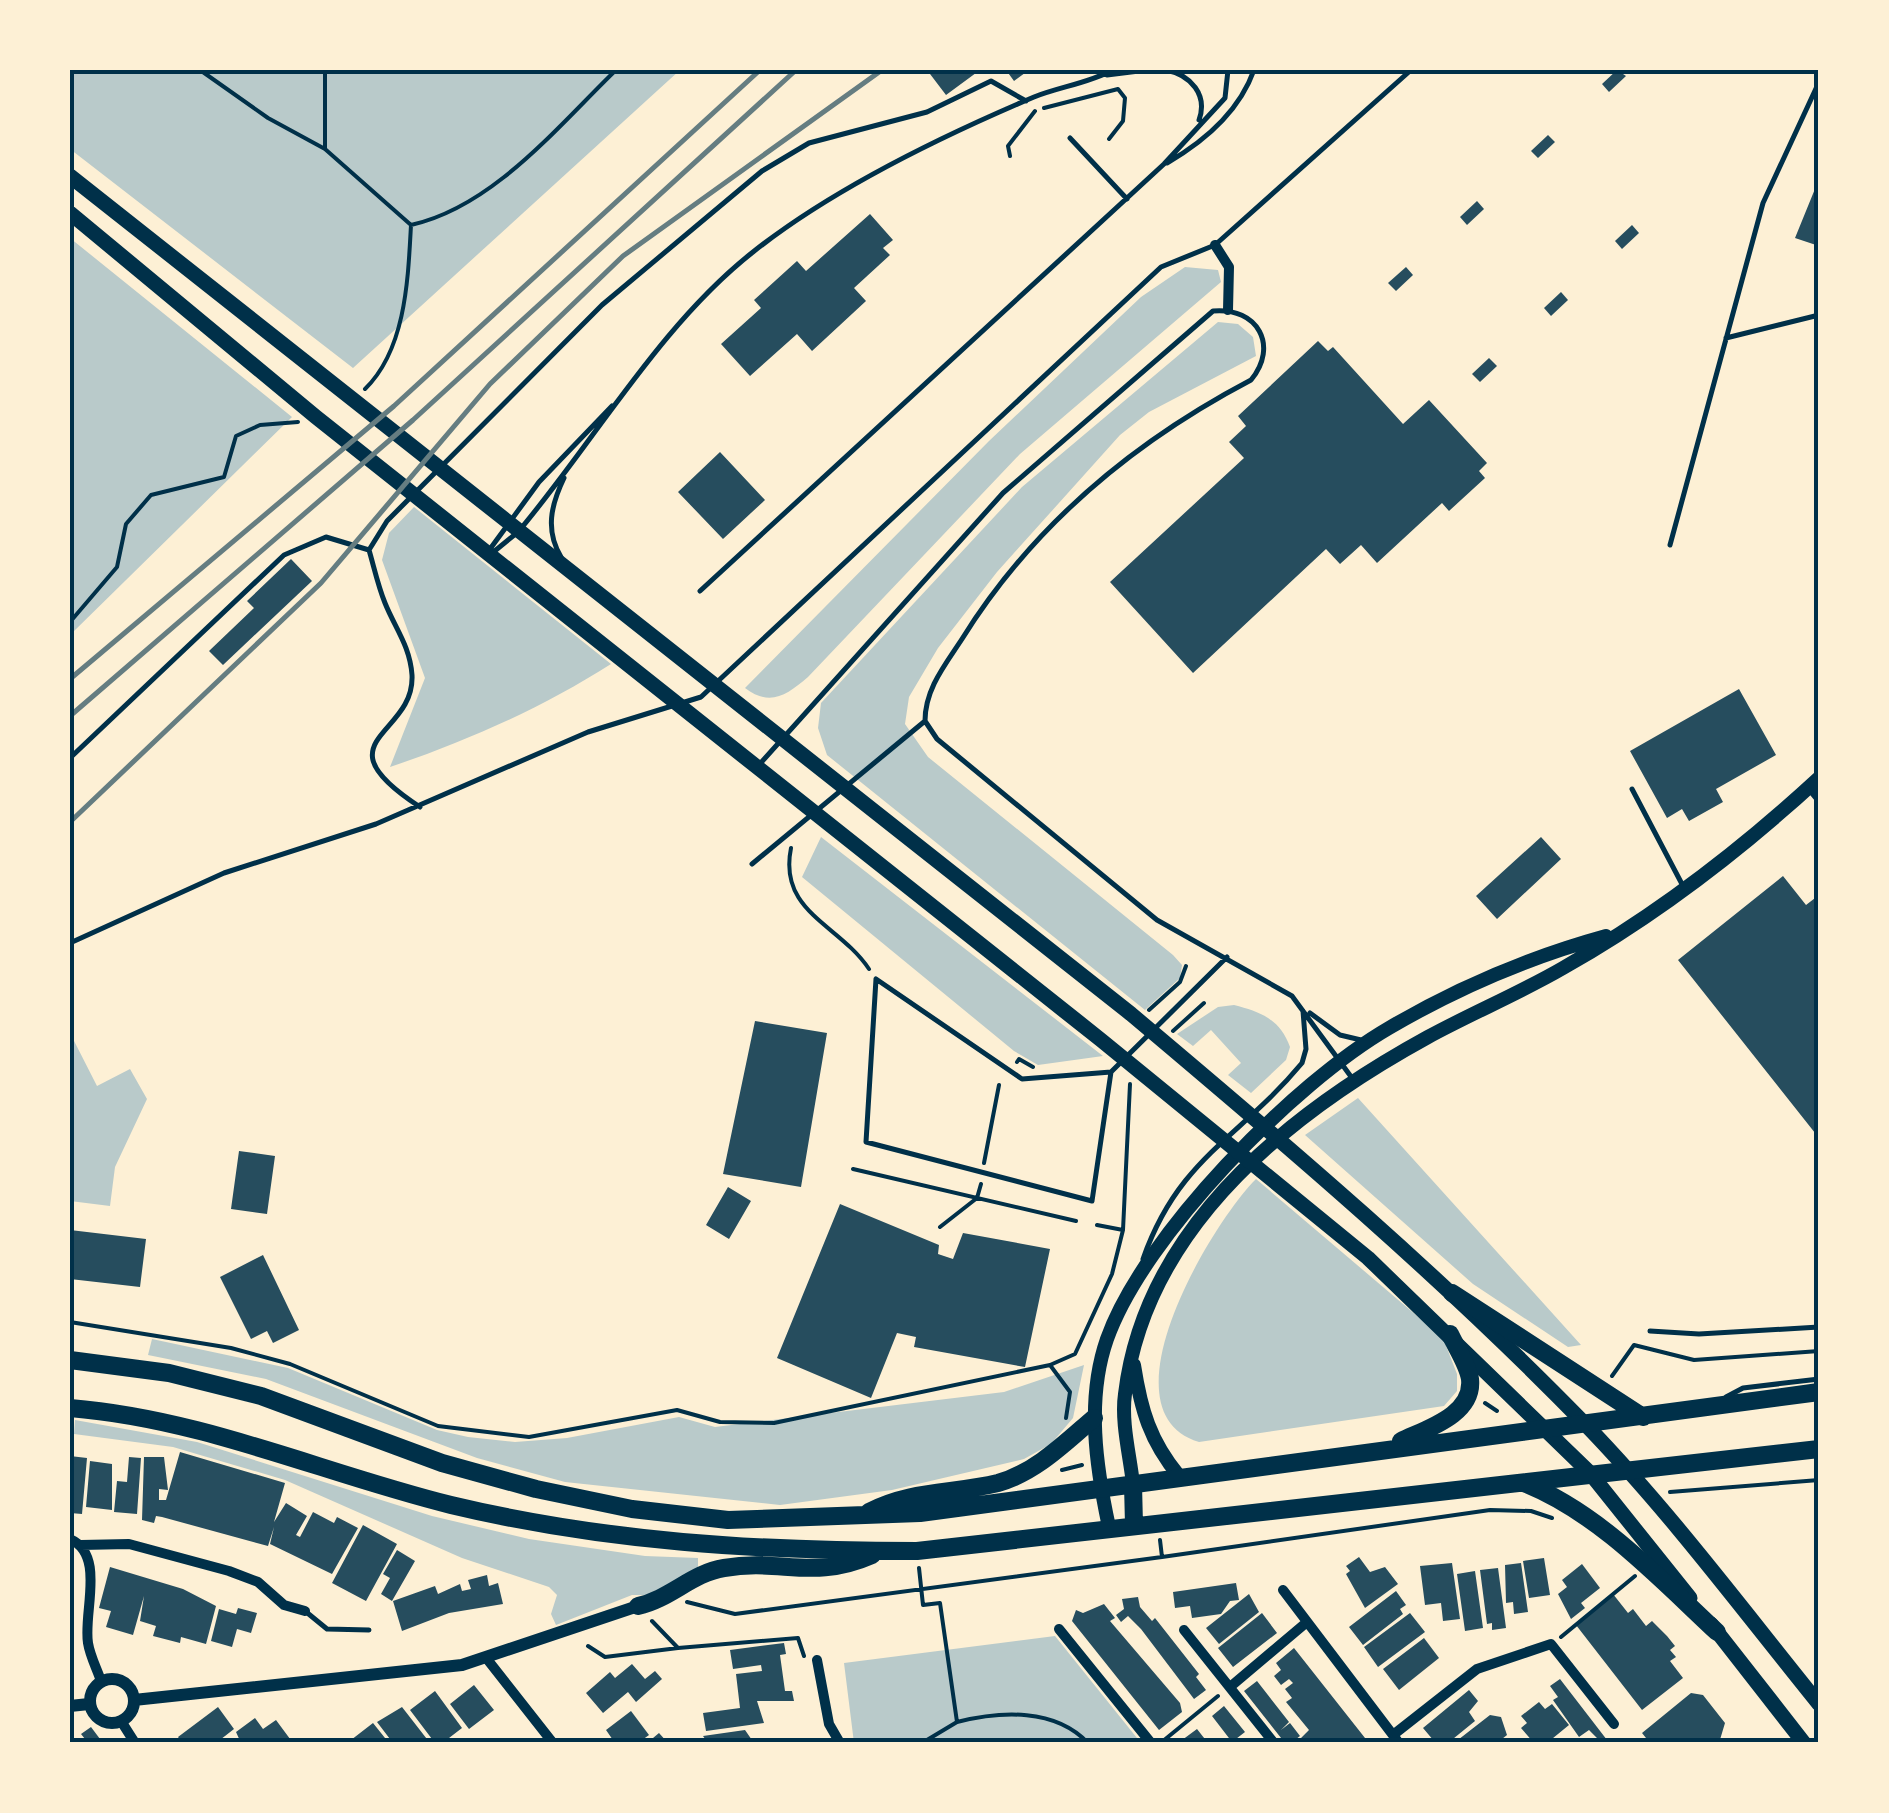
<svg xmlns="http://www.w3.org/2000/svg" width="1889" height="1813" font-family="'Asap Condensed',sans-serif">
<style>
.green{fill:#b9caca}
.building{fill:#264d5e}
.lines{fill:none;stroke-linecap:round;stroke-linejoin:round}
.path{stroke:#003049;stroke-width:4}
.service{stroke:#003049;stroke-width:5}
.minor{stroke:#003049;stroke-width:10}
.tertiary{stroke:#003049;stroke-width:12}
.secondary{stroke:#003049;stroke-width:14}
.primary{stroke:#003049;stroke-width:15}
.trunk{stroke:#003049;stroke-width:18}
.rail{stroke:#657d81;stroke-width:5}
.neatline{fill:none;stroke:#003049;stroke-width:4}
</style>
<rect width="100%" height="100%" fill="#fdf0d5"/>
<path class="green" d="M70,70H680L353,368L70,149Z
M70,238L292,417L70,635Z
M1185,267L1218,270L1221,282L1020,454L808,677C787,695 770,707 745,688L989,441L1141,297Z
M1218,322L1238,324L1253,337L1256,356L1149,412L1120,435L997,572L938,648L909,697L905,724L928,757L1173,955L1182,965L1180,978L1145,1010L827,755L818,728L821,703L1022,487Z
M414,507L611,664C542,708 467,741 390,767L425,678L382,560L389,533Z
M821,837L1103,1056L1038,1065L1014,1051L802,877Z
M1234,1005C1262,1012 1280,1020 1290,1047L1286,1060L1251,1093L1228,1075L1241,1063L1211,1030L1193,1046L1177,1034L1218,1007Z
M70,1033L97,1086L130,1069L147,1099L115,1167L110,1206L70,1201Z
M1358,1098L1581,1345L1568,1347L1473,1284L1305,1135Z
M1256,1179L1443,1338L1457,1374V1391L1444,1406L1199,1442C1099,1411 1211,1224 1256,1179Z
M152,1339L288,1368L437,1430L468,1437L515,1442L567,1438L679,1417L715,1427L1004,1392L1084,1365L1073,1418L1051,1444L1024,1459L892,1490L780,1505L565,1482L477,1458L266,1379L148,1355Z
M75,1420L197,1442L432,1516L529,1539L645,1556L698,1558V1574L668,1595H632L556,1625L551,1614L557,1595L549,1587L462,1558L285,1480L173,1447L74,1434Z
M1055,1636L1141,1743H854L844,1663Z"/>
<path class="building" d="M927,70H980L946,95Z
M1006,70H1029L1014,81Z
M1617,70L1626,76L1609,92L1602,84Z
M1548,135L1555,142L1538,158L1531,151Z
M1819,179V246L1795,238Z
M1477,201L1484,209L1467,225L1460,217Z
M870,214L893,240L883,248L890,255L854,288L866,301L812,351L797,334L750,376L721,344L761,308L754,300L797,261L806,271Z
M1632,225L1639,233L1622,249L1615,241Z
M1406,267L1413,275L1396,291L1388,283Z
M1561,292L1568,300L1551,316L1544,308Z
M1318,341L1328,351L1333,347L1403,424L1429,400L1487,463L1479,471L1485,478L1449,511L1442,503L1377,563L1361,545L1340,564L1326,549L1193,673L1110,582L1244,458L1229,442L1246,426L1238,416Z
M1489,358L1497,366L1480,382L1472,374Z
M720,452L765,500L723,539L678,492Z
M291,559L312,581L223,665L209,651L254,608L247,601Z
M1739,689L1776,755L1716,789L1723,802L1689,821L1682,809L1667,818L1630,751Z
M1541,837L1561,859L1497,919L1476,896Z
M1783,876L1806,905L1819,895V1138L1678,960Z
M755,1021L827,1033L801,1187L723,1174Z
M239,1151L275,1156L267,1214L231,1209Z
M728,1187L751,1201L729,1239L706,1225Z
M840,1204L939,1245L938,1254L953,1259L963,1233L1050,1249L1025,1367L914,1347L916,1337L897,1333L871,1398L777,1358Z
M70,1230L146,1239L140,1287L70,1279Z
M263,1255L299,1330L273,1343L267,1331L251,1339L220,1277Z
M180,1452L285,1483L274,1522L286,1503L307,1516L296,1535L300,1537L313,1512L334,1523L337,1517L358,1528L332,1574L270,1544L274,1527L268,1546L162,1517L156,1516L154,1523L142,1520L144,1457H164L168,1490L159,1489V1500H166Z
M70,1456L87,1458L82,1514L70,1513Z
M129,1457L141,1458L137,1514L114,1512L117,1481L127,1482Z
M90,1461L112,1464V1510L86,1507Z
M363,1525L397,1544L366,1601L332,1583Z
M397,1550L415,1561L392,1601L381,1594L390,1578L383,1574Z
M1359,1557L1370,1572L1385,1567L1398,1584L1365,1608L1346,1574L1350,1571L1346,1566Z
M1544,1558L1550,1595L1529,1598L1523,1561Z
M1452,1563L1460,1619L1443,1621L1441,1603L1425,1605L1420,1566Z
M1521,1563L1528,1612L1514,1614L1513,1602L1506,1603L1505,1565Z
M1582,1564L1600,1588L1581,1603L1585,1608L1571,1619L1558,1594L1567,1587L1562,1580Z
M110,1567L183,1589L216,1606L206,1644L181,1637L180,1643L153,1636L156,1626L140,1621L144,1596L133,1635L106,1627L111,1611L99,1608Z
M1498,1568L1506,1628L1492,1630V1623L1487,1624L1480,1570Z
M1475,1571L1483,1628L1465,1631L1457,1574Z
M487,1575L489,1586L498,1583L503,1604L449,1613L402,1631L393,1601L435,1586L438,1594L460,1584L462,1591L471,1589L468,1580Z
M1236,1583L1239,1600L1230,1601L1221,1614L1192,1618L1190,1606L1175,1608L1173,1592Z
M1396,1591L1406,1605L1400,1609L1403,1614L1363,1645L1349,1627Z
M1249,1594L1259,1612L1219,1644L1206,1628Z
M1613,1594L1628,1613L1633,1609L1646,1626L1652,1621L1667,1636L1675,1646L1670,1650L1676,1657L1670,1661L1683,1678L1642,1710L1576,1625Z
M1138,1597L1140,1607L1152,1621L1155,1618L1199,1674L1196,1677L1206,1690L1194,1699L1141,1629L1128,1616L1121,1622L1116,1615L1124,1609L1122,1599Z
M1104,1604L1115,1618L1110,1621L1180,1703L1182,1712L1159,1730L1072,1621L1076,1610L1083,1613Z
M238,1608L257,1613L251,1633L237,1629L232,1647L211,1641L219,1609L236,1614Z
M1262,1613L1277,1633L1233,1667L1218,1648Z
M1410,1613L1425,1632L1378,1667L1364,1647Z
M1424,1638L1439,1658L1399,1690L1383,1669Z
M784,1643L786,1654L780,1655L785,1691H792L794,1701H757L764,1723L706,1731L703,1713L740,1708L736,1674L762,1671L761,1665L733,1669L730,1650Z
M1294,1648L1365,1738L1372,1743H1296L1309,1730L1286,1702L1292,1698L1285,1689L1293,1683L1289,1679L1281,1685L1274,1676L1281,1670L1276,1663Z
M632,1664L645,1679L655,1671L662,1679L636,1702L628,1692L603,1713L586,1693L610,1672L615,1678Z
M1560,1679L1607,1740L1602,1743L1589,1730L1579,1737L1553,1700L1558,1697L1550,1686Z
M1257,1681L1289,1722L1281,1730L1290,1723L1300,1736L1291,1743H1285L1244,1691Z
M474,1685L494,1710L469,1729L450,1704Z
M1469,1690L1478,1701L1469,1712L1475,1721L1448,1743L1434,1741L1423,1728Z
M435,1691L462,1728L449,1738L452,1743H435L410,1710Z
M1691,1693L1703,1695L1725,1723L1719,1743H1650L1642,1733Z
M1539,1702L1545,1709L1552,1704L1569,1725L1547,1743H1534L1521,1728L1527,1723L1521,1716Z
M1224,1706L1245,1732L1232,1742L1212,1716Z
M218,1707L234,1729L216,1743H182L178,1737Z
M402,1707L430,1743H393L377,1722Z
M631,1711L649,1735L638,1743H615L606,1730Z
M1490,1715L1501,1717L1507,1735L1497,1743H1454Z
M255,1718L263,1729L276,1720L293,1743H241L236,1732Z
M373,1723L389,1743H353L351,1740Z
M91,1727L103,1743H79L85,1739L81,1734Z
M1197,1729L1208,1743H1178Z
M745,1730L754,1743H708L703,1736Z
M659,1733L668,1743H647Z"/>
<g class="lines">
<path class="path" d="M200,70L268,118L325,149
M325,70V149L411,225C493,207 558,126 616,70
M1044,108L1118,89L1125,98L1123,121L1109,139
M1010,156L1008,146L1035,111
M365,389C406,349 408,279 411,225
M70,622L117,567L126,524L151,495L224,477L236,436L260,425L298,422
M791,848C778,912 839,924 869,969
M1149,1010L1180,982L1186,966
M1173,1031L1204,1003
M1017,1062L1019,1059L1033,1067
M984,1163L999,1085
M853,1169L1076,1221
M1097,1225L1123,1230
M940,1227L977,1198L981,1184
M70,1322L231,1348L290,1364L438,1426L529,1437L677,1410L720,1422L774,1423L1050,1365L1075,1354L1112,1274L1123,1230L1130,1084
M1050,1365L1070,1392L1066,1418
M1612,1376L1634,1345L1694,1360L1819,1351
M1485,1403L1497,1411
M1062,1470L1082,1465
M1670,1492L1819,1480
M1160,1540L1162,1557L1490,1510L1531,1511L1552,1518
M919,1568L923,1605L940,1603L957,1722C1001,1711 1055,1708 1088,1743
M687,1602L735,1614L1162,1557
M1561,1637L1635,1576
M588,1646L605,1657L678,1648L652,1621
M678,1648L798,1638L804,1656
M1163,1741L1218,1696
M922,1743L957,1722"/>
<path class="service" d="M1166,70C1191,75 1208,95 1199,120
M1107,75L1147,70
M1070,138L1127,199
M1167,163C1205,141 1239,112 1254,70
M1726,338L1819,315
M1670,545L1763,203L1819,82
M490,549L539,482L612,406
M491,554L518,532C594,442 660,325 753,252C831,190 942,136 1034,97C1059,87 1089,83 1113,70
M561,557C545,530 551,505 564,478
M700,591L1164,164L1225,98L1228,70
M70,758L284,555L326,537L369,550
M758,766L1003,493L1213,311C1258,307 1279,346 1251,380C1133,442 1033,525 962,639C945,665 925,689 925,721L937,739L1157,920L1292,996L1352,1078
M1632,789L1683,886
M1810,791L1819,802
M420,807C316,739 415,737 412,675C410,646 395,628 385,603C378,586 374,567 369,550L387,521L602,305L762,171L809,143L927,112L991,81L1026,101
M752,864L925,721
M70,943L224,873L376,824L588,732L701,697L1161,267L1215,245L1411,70
M1310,1013L1340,1035L1361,1040
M1111,1072L1022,1079L876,979L866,1142L1092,1201L1111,1072L1227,957
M1143,1259C1179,1157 1239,1139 1302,1063L1306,1049L1303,1011
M1650,1331L1699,1334L1819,1327
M1726,1397L1743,1388L1819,1379
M305,1611L327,1629L369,1630"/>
<path class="minor" d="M1215,245L1229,267L1228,310
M70,1539C106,1555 83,1612 88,1643C90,1656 97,1669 101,1681
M81,1545L129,1544L229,1571L258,1582L284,1605L305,1611
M1283,1590L1399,1743
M1059,1629L1151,1743
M1184,1630L1274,1743
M487,1659L553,1743
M817,1660L829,1724L840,1743
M1230,1687L1307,1622
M121,1721L135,1743
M1393,1735L1477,1669L1551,1644L1614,1724"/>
<path class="tertiary" d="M90 1701a22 22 0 1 1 44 0a22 22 0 1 1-44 0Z
M134,1700L462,1665L638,1606
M70,1706L89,1704"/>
<path class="secondary" d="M1134,1365C1141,1410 1150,1441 1179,1476
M1133,1484C1130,1456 1121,1422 1125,1394C1145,1227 1291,1112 1428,1037C1472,1013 1520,993 1563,968C1655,916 1741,850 1819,778
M1109,1527C1096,1467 1086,1399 1107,1339C1144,1235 1294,1083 1389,1028C1457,988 1530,957 1606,936"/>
<path class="primary" d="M70,176L1131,1014C1288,1146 1443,1278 1586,1425C1670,1512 1743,1610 1819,1704
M70,213L316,417L1101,1040L1368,1258L1590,1473L1690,1598
M1711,1624L1804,1743"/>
<path class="trunk" d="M1452,1293L1643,1417
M70,1360L169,1373L261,1396L442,1463L536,1489L632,1509L728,1520L920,1513L1819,1392
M70,1408C204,1419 322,1473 451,1505C606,1542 758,1551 917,1551L1819,1449
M1401,1441C1426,1429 1474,1415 1470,1379C1468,1365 1456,1347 1450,1334
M1524,1483C1598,1512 1660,1579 1717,1632
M1133,1484L1134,1525
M869,1512C911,1490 953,1494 998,1483C1035,1473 1066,1442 1094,1418
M638,1606C670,1599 692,1573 724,1568C781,1558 813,1581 872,1555"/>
<path class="rail" d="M70,679L394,406L760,70
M70,716L413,420L796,70
M70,822L321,583L490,384L623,256L882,70"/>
</g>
<rect width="1889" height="1813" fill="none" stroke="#fdf0d5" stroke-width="145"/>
<rect x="72" y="72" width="1744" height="1668" class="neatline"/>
</svg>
